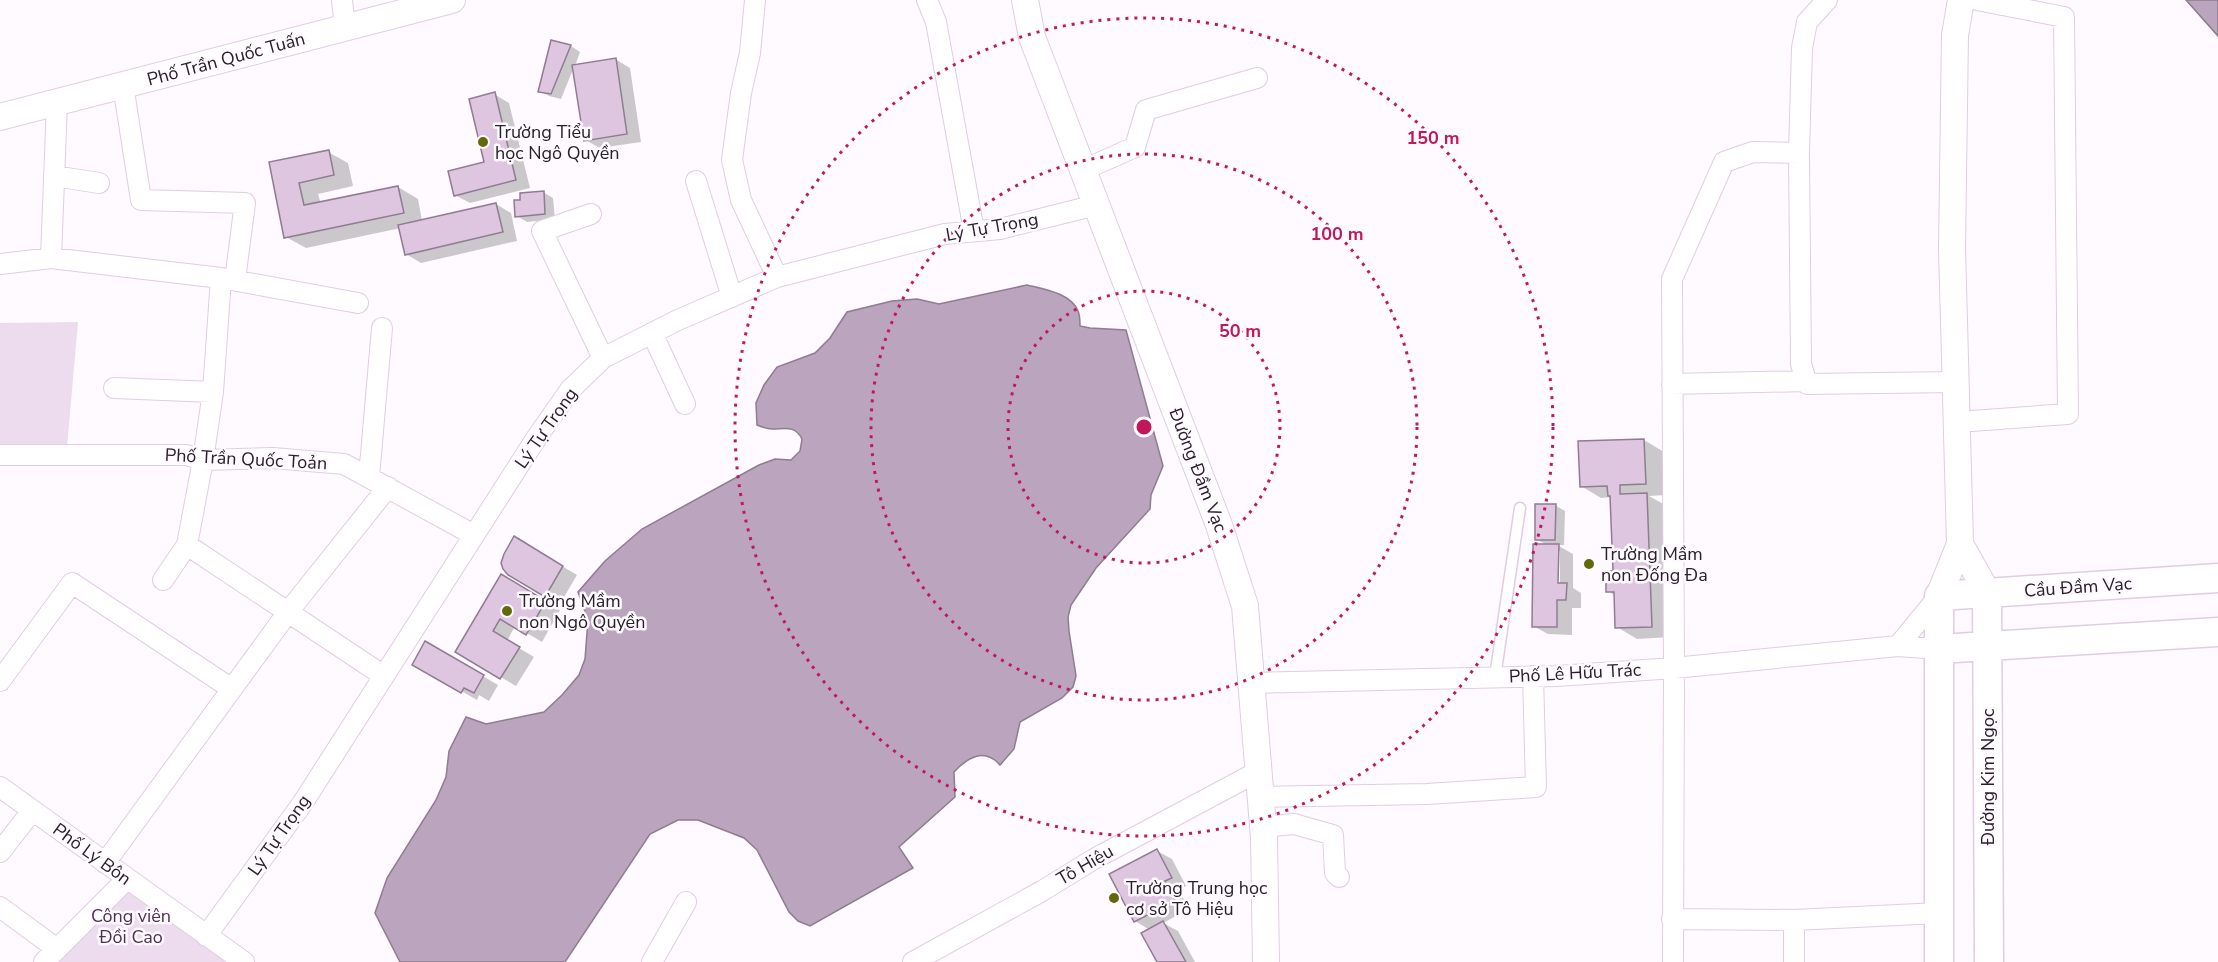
<svg xmlns="http://www.w3.org/2000/svg" width="2218" height="962" font-family="'Nunito Sans',sans-serif">
<style>
.green{fill:#ecdced}
.water{fill:#bba4bd;stroke:#8f7c90;stroke-width:1.5}
.shadow{fill:#0003;fill-rule:evenodd}
.building{fill:#dec5e0;stroke:#907c92;stroke-width:1.5}
.lines{fill:none;stroke-linecap:round;stroke-linejoin:round}
.service-casing{stroke:#e2cce3;stroke-width:13}
.minor-casing{stroke:#e2cce3;stroke-width:22}
.tertiary-casing{stroke:#e2cce3;stroke-width:28}
.secondary-casing{stroke:#e2cce3;stroke-width:31}
.service{stroke:#fff;stroke-width:10}
.minor{stroke:#fff;stroke-width:20}
.tertiary{stroke:#fff;stroke-width:26}
.secondary{stroke:#fff;stroke-width:28}
.ring{fill:none;stroke:#c2185b;stroke-width:3;stroke-dasharray:3 6}
.poi-dot{fill:#63690b;stroke:#fefaff;stroke-width:2}
.labels{text-anchor:middle;stroke-width:5;stroke-linejoin:round;paint-order:stroke}
.street-label{font-size:18px;fill:#282028;stroke:#fefaff}
.poi-label{font-size:18px;fill:#282028;stroke:#fefaff;text-anchor:start}
.park-label{font-size:18px;fill:#502f53;stroke:#fefaff}
.centre{fill:#c2185b;stroke:#fefaff;stroke-width:3}
.ring-label{font-size:18px;text-anchor:middle;font-weight:bold;fill:#c2185b;stroke:#fefaff;stroke-width:5;stroke-linejoin:round;paint-order:stroke}
</style>
<rect width="100%" height="100%" fill="#fefaff"/>
<path class="green" d="M78,322L67,447L0,446V323Z
M127,879L245,962H45Z"/>
<path class="water" d="M2186,0H2218V36Z
M1027,285C1043,289 1071,293 1078,311C1080,315 1080,321 1080,326L1090,328L1126,330L1163,466L1151,495L1150,509L1096,568L1071,605L1068,617L1069,631L1076,676L1073,687L1062,698L1020,722L1014,749L1000,765C984,747 967,758 954,772L955,797L899,847L913,868L810,926L798,921L789,912L757,850L744,838L698,820H678L650,834L565,962H400L375,913L387,878L436,800L446,777L449,751L466,717L486,724L544,712L562,695L579,675L585,659L588,620L578,592L605,561L642,529L759,465L775,459L791,460L800,451L802,439C795,425 785,429 772,429C767,429 762,427 757,425L756,403L764,385L777,367L815,353L830,338L847,312L892,301L917,299L939,304Z"/>
<path class="shadow" d="M552,42L571,46L580,52L575,66L615,59L630,68L641,142L600,148L585,140L574,67L561,99L549,96L540,91Z
M494,94L509,103L530,188L470,203L455,195L486,163Z
M328,152L348,163L353,186L318,194L321,204L398,187L418,199L422,221L496,204L511,213L517,241L421,263L406,254L401,228L306,248L286,237L270,163Z
M543,192L553,198L555,219L527,222L517,216Z
M1644,440L1664,452L1666,495L1649,496L1667,506L1672,637L1637,639L1617,627L1616,596L1608,591L1615,572L1612,497L1601,498L1581,486L1580,443Z
M1555,505L1565,511L1564,545H1557L1573,554V588L1581,593V608H1572V635L1548,634L1533,626L1547,545L1536,539ZM1557,551H1560V590H1557Z
M515,538L577,575L560,604L509,574Z
M502,576L560,610L542,642L515,626L507,641L534,657L516,686L457,651Z
M426,643L498,685L489,701L479,695L477,700L414,664Z
M1157,851L1172,859L1186,886L1179,890L1189,909L1163,923L1178,931L1195,962H1159L1150,930L1135,921Z"/>
<path class="building" d="M551,40L571,45L551,94L538,92Z
M616,58L627,134L584,141L572,65Z
M495,92L516,180L454,196L448,171L484,162L469,99Z
M329,150L334,175L299,183L304,205L398,186L404,213L284,238L269,162Z
M544,191L545,214L515,217L514,200H520V193Z
M496,203L503,232L405,255L398,225Z
M1644,439L1646,484L1620,485V494L1647,493L1652,627L1615,628L1614,592H1606V571H1613L1610,496H1608L1607,486L1580,487L1578,441Z
M1535,504H1556L1555,540H1535Z
M514,536L563,566L545,597L508,575L503,569L501,563L504,554Z
M1533,544H1559L1558,583H1567L1566,600H1557V627H1532Z
M501,574L546,601L526,635L500,619L493,631L520,647L500,679L455,652Z
M425,641L484,675L474,693L464,688L461,693L412,665Z
M1157,849L1172,878L1165,881L1175,901L1134,922L1109,874Z
M1163,921L1186,962H1157L1141,933Z"/>
<g class="lines">
<g class="service-casing">
<path id="service" d="M1495,677L1520,508"/>
</g>
<g class="minor-casing">
<path id="minor" d="M342,0L345,28
M755,0L750,53L741,93L732,160L741,200L777,277
M927,0L936,22L974,231
M123,85L141,200L245,203L235,280
M1799,153L1801,364L1807,384L1956,382
M1083,170L1135,147L1146,110L1257,78
M54,176L99,183
M696,181L732,297
M591,214L542,231L603,358
M51,258L57,102
M0,264L51,258L221,278L358,303
M652,333L685,404
M1672,384L1807,381
M114,388L213,392
M1957,422L2068,414L2064,17L1977,0
M0,455H186L203,460L273,458L344,464L474,535
M369,477L382,328
M187,545L384,676
M163,580L187,545L203,460L213,392L221,278
M1939,596L1898,646L1939,649
M0,681L72,583L232,689
M1252,683L1557,676L1674,668L1898,646
M0,787L244,962
M1261,797L1427,794L1536,787L1533,676
M1263,827L1294,824L1333,835L1335,873L1339,877
M0,852L32,811
M105,863L288,612L388,487
M0,907L57,949
M1672,919L1794,920L1939,913
M1794,920V962
M206,936L302,804L537,437L570,390L603,358L678,320L777,277L945,234L1000,229L1096,205
M44,962L127,879
M652,962L686,902
M913,962L1042,891L1094,859L1259,771
M1673,962L1674,668L1672,279L1724,162L1753,152L1799,153L1802,48L1807,22L1827,0"/>
</g>
<g class="tertiary-casing">
<path id="tertiary" d="M1025,0L1032,37L1219,525L1245,606L1264,838L1266,962
M0,117L452,0
M1960,544L1952,248L1955,35L1961,0
M1939,596L1960,544L1987,592"/>
</g>
<g class="secondary-casing">
<path id="secondary" d="M1987,592L1989,962
M1939,649L2218,632
M1939,962V596L2218,578"/>
</g>
<use href="#service" class="service"/>
<use href="#minor" class="minor"/>
<use href="#tertiary" class="tertiary"/>
<use href="#secondary" class="secondary"/>
</g>
<g class="ring">
<circle cx="1144" cy="427" r="136"/>
<circle cx="1144" cy="427" r="273"/>
<circle cx="1144" cy="427" r="409"/>
</g>
<g class="poi-dot">
<circle cx="483" cy="142" r="6"/>
<circle cx="1589" cy="564" r="6"/>
<circle cx="507" cy="611" r="6"/>
<circle cx="1114" cy="898" r="6"/>
</g>
<g class="labels">
<g class="street-label">
<text transform="translate(226 59) rotate(-15)" y="6">Phố Trần Quốc Tuấn</text>
<text transform="translate(992 227) rotate(-10)" y="6">Lý Tự Trọng</text>
<text transform="translate(546 428) rotate(-55)" y="6">Lý Tự Trọng</text>
<text transform="translate(246 459) rotate(3)" y="6">Phố Trần Quốc Toản</text>
<text transform="translate(1198 470) rotate(69)" y="6">Đường Đầm Vạc</text>
<text transform="translate(2078 587) rotate(-4)" y="6">Cầu Đầm Vạc</text>
<text transform="translate(1575 673) rotate(-3)" y="6">Phố Lê Hữu Trác</text>
<text transform="translate(1988 777) rotate(-90)" y="6">Đường Kim Ngọc</text>
<text transform="translate(279 835) rotate(-55)" y="6">Lý Tự Trọng</text>
<text transform="translate(92 854) rotate(36)" y="6">Phố Lý Bôn</text>
<text transform="translate(1085 865) rotate(-30)" y="6">Tô Hiệu</text>
</g>
<g class="poi-label">
<text x="495" y="138">Trường Tiểu<tspan x="495" dy="21">học Ngô Quyền</tspan></text>
<text x="1601" y="560">Trường Mầm<tspan x="1601" dy="21">non Đống Đa</tspan></text>
<text x="519" y="607">Trường Mầm<tspan x="519" dy="21">non Ngô Quyền</tspan></text>
<text x="1126" y="894">Trường Trung học<tspan x="1126" dy="21">cơ sở Tô Hiệu</tspan></text>
</g>
<g class="park-label">
<text x="131" y="922">Công viên<tspan x="131" dy="21">Đồi Cao</tspan></text>
</g>
</g>
<circle cx="1144" cy="427" r="9" class="centre"/>
<g class="ring-label">
<text x="1433" y="144">150 m</text>
<text x="1337" y="240">100 m</text>
<text x="1240" y="337">50 m</text>
</g>
</svg>
